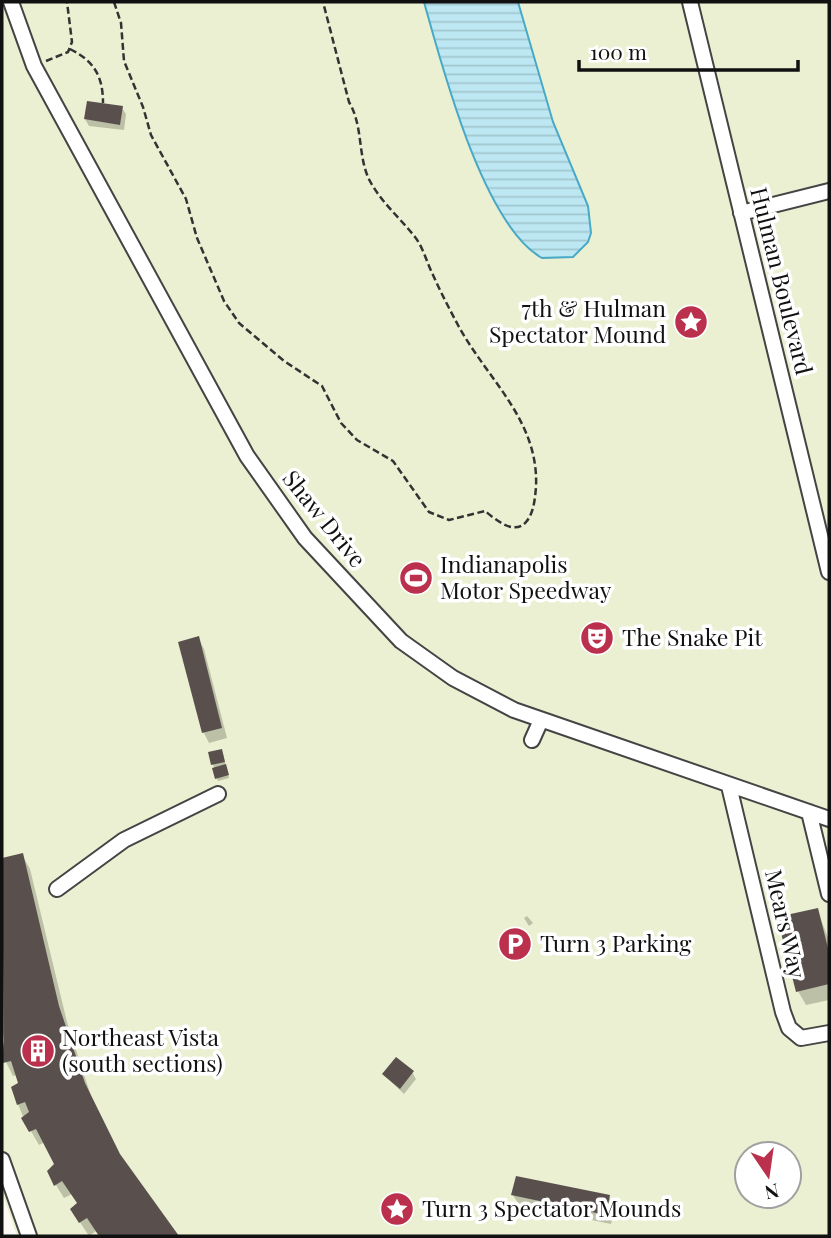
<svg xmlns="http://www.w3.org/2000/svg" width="831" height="1238" font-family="'Playfair Display',serif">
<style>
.pitch{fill:#eaf0d1;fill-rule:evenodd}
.water{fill:url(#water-rules);stroke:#48a9c6;stroke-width:2}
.shadow{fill:#0003}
.building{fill:#59504e}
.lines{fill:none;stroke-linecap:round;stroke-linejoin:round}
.minor-casing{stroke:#444;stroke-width:18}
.path{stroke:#333;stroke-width:2.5;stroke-dasharray:7 3.5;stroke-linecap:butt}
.minor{stroke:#fff;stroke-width:14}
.labels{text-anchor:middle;stroke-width:7;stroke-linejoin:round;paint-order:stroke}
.street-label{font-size:23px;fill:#111;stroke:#fff}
.poi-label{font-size:23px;fill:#111;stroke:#fff;text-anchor:start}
</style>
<defs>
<pattern id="water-rules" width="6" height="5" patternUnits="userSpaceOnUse" patternTransform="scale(1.75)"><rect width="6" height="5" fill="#bde8f3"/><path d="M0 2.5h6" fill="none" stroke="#a1c6cf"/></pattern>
</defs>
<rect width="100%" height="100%" fill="#fefbf5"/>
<path class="pitch" d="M2,2H829V1236H17L2,1192ZM747,1154H789V1196H747Z"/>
<path class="water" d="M424,2H518L553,122L588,206L591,233L588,242L573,257L542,258C483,225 442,66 424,2Z"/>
<path class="shadow" d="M122,108L126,114L124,130L89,126L85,119Z
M198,638L204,649L227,738L209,743L204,733Z
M210,754H223L229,778L218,781Z
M22,855L30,869L67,1022L92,1099L123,1163L177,1236H100L96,1231L89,1236L72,1210L78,1204L72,1194L64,1198L56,1185V1165L45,1142L39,1145L24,1119L18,1104L21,1084L17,1075L13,1076L2,1054V1045L6,1042L2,1032V860Z
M817,910L829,940V1000L806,1005L798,991Z
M527,916L533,923L529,926L524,918Z
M412,1072L416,1079L404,1094L384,1075Z
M513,1195L609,1197L615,1207L611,1224L519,1205Z"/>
<path class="building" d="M87,101L123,106L120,125L84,119Z
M199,636L222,728L202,733L178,642Z
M222,749L225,762L211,765L208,752Z
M226,764L229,775L215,779L212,768Z
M23,853L59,1006L85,1083L120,1154L179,1236H99L87,1218L79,1223L70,1209L77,1203L62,1181L54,1186L47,1171L54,1164L36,1129L29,1132L21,1118L29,1112L25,1102L17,1105L11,1087L18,1083L11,1061L3,1063L2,1060L4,1041L2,858Z
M818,908L829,952V984L796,992L777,917Z
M396,1057L414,1071L400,1089L382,1074Z
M516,1176L610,1195L606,1215L511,1195Z"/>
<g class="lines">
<g class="minor-casing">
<path id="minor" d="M11,2L34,66L247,456L305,538L401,641L453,678L514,710L829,819
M690,2L829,572
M741,213L829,191
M532,740L541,720
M729,786L783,1012L789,1028L801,1038L829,1033
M809,812L829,894
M57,889L124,840L218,794
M2,1160L29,1236"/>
</g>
<path class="path" d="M114,2L121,23L124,61L143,107L151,135L186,199L197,238L224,301L239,323L284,361L322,386L341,423L357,440L393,461L429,512L449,520L485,511C495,519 514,536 526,522C534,513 535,498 536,487C539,421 489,381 459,327C450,310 441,293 433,275C427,263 423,247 415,237C400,218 383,204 371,183C357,159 364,127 349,102L323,2
M70,49C94,61 103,76 103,103
M46,61L68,52L72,42L67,2"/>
<use href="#minor" class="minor"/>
</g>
<defs>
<g id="sight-disc" transform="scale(1.75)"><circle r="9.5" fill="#ba304d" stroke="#fff"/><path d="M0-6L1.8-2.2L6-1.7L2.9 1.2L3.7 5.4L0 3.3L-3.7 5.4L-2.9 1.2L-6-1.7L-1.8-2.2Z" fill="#fff"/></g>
<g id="stadium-disc" transform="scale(1.75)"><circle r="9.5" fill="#ba304d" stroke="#fff"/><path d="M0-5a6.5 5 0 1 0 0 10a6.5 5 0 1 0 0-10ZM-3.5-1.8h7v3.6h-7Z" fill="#fff"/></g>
<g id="theatre-disc" transform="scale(1.75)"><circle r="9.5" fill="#ba304d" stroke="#fff"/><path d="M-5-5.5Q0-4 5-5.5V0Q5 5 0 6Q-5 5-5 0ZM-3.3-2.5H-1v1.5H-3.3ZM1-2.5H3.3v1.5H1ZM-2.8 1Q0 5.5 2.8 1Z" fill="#fff"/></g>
<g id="parking-disc" transform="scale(1.75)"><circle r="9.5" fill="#ba304d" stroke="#fff"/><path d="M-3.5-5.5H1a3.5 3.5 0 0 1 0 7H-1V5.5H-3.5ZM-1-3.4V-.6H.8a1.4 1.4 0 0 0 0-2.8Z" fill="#fff"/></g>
<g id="building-disc" transform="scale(1.75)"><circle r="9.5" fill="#ba304d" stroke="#fff"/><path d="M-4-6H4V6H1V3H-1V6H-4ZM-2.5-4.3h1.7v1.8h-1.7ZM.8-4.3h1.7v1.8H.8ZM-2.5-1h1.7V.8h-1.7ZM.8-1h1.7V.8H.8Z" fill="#fff"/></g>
</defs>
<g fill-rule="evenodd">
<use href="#sight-disc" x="691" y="322"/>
<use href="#stadium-disc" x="416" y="578"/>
<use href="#theatre-disc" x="597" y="638"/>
<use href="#parking-disc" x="515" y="944"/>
<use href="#building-disc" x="38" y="1051"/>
<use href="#sight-disc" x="397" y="1209"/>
</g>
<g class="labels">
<g class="street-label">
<text transform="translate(781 281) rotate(76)" y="8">Hulman Boulevard</text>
<text transform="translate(324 519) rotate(51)" y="8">Shaw Drive</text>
<text transform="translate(785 924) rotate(77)" y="8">Mears Way</text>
</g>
<g class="poi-label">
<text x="666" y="317" text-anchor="end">7th &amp; Hulman<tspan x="666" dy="26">Spectator Mound</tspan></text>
<text x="440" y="573">Indianapolis<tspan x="440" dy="26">Motor Speedway</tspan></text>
<text x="622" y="646">The Snake Pit</text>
<text x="540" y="952">Turn 3 Parking</text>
<text x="62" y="1046">Northeast Vista<tspan x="62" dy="26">(south sections)</tspan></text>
<text x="422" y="1217">Turn 3 Spectator Mounds</text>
</g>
</g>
<rect width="831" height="1238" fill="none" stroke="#111111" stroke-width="7"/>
<g transform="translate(768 1175) rotate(167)"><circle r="33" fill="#ffffff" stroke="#a0a0a0" stroke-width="2"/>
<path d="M0-5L12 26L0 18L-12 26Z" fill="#ba304d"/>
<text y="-10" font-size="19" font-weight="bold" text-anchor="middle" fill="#111111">N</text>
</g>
<path d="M579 60v10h219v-10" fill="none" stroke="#111111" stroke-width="3.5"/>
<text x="590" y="60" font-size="21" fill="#111111" stroke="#ffffff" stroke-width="5" paint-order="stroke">100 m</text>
</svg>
